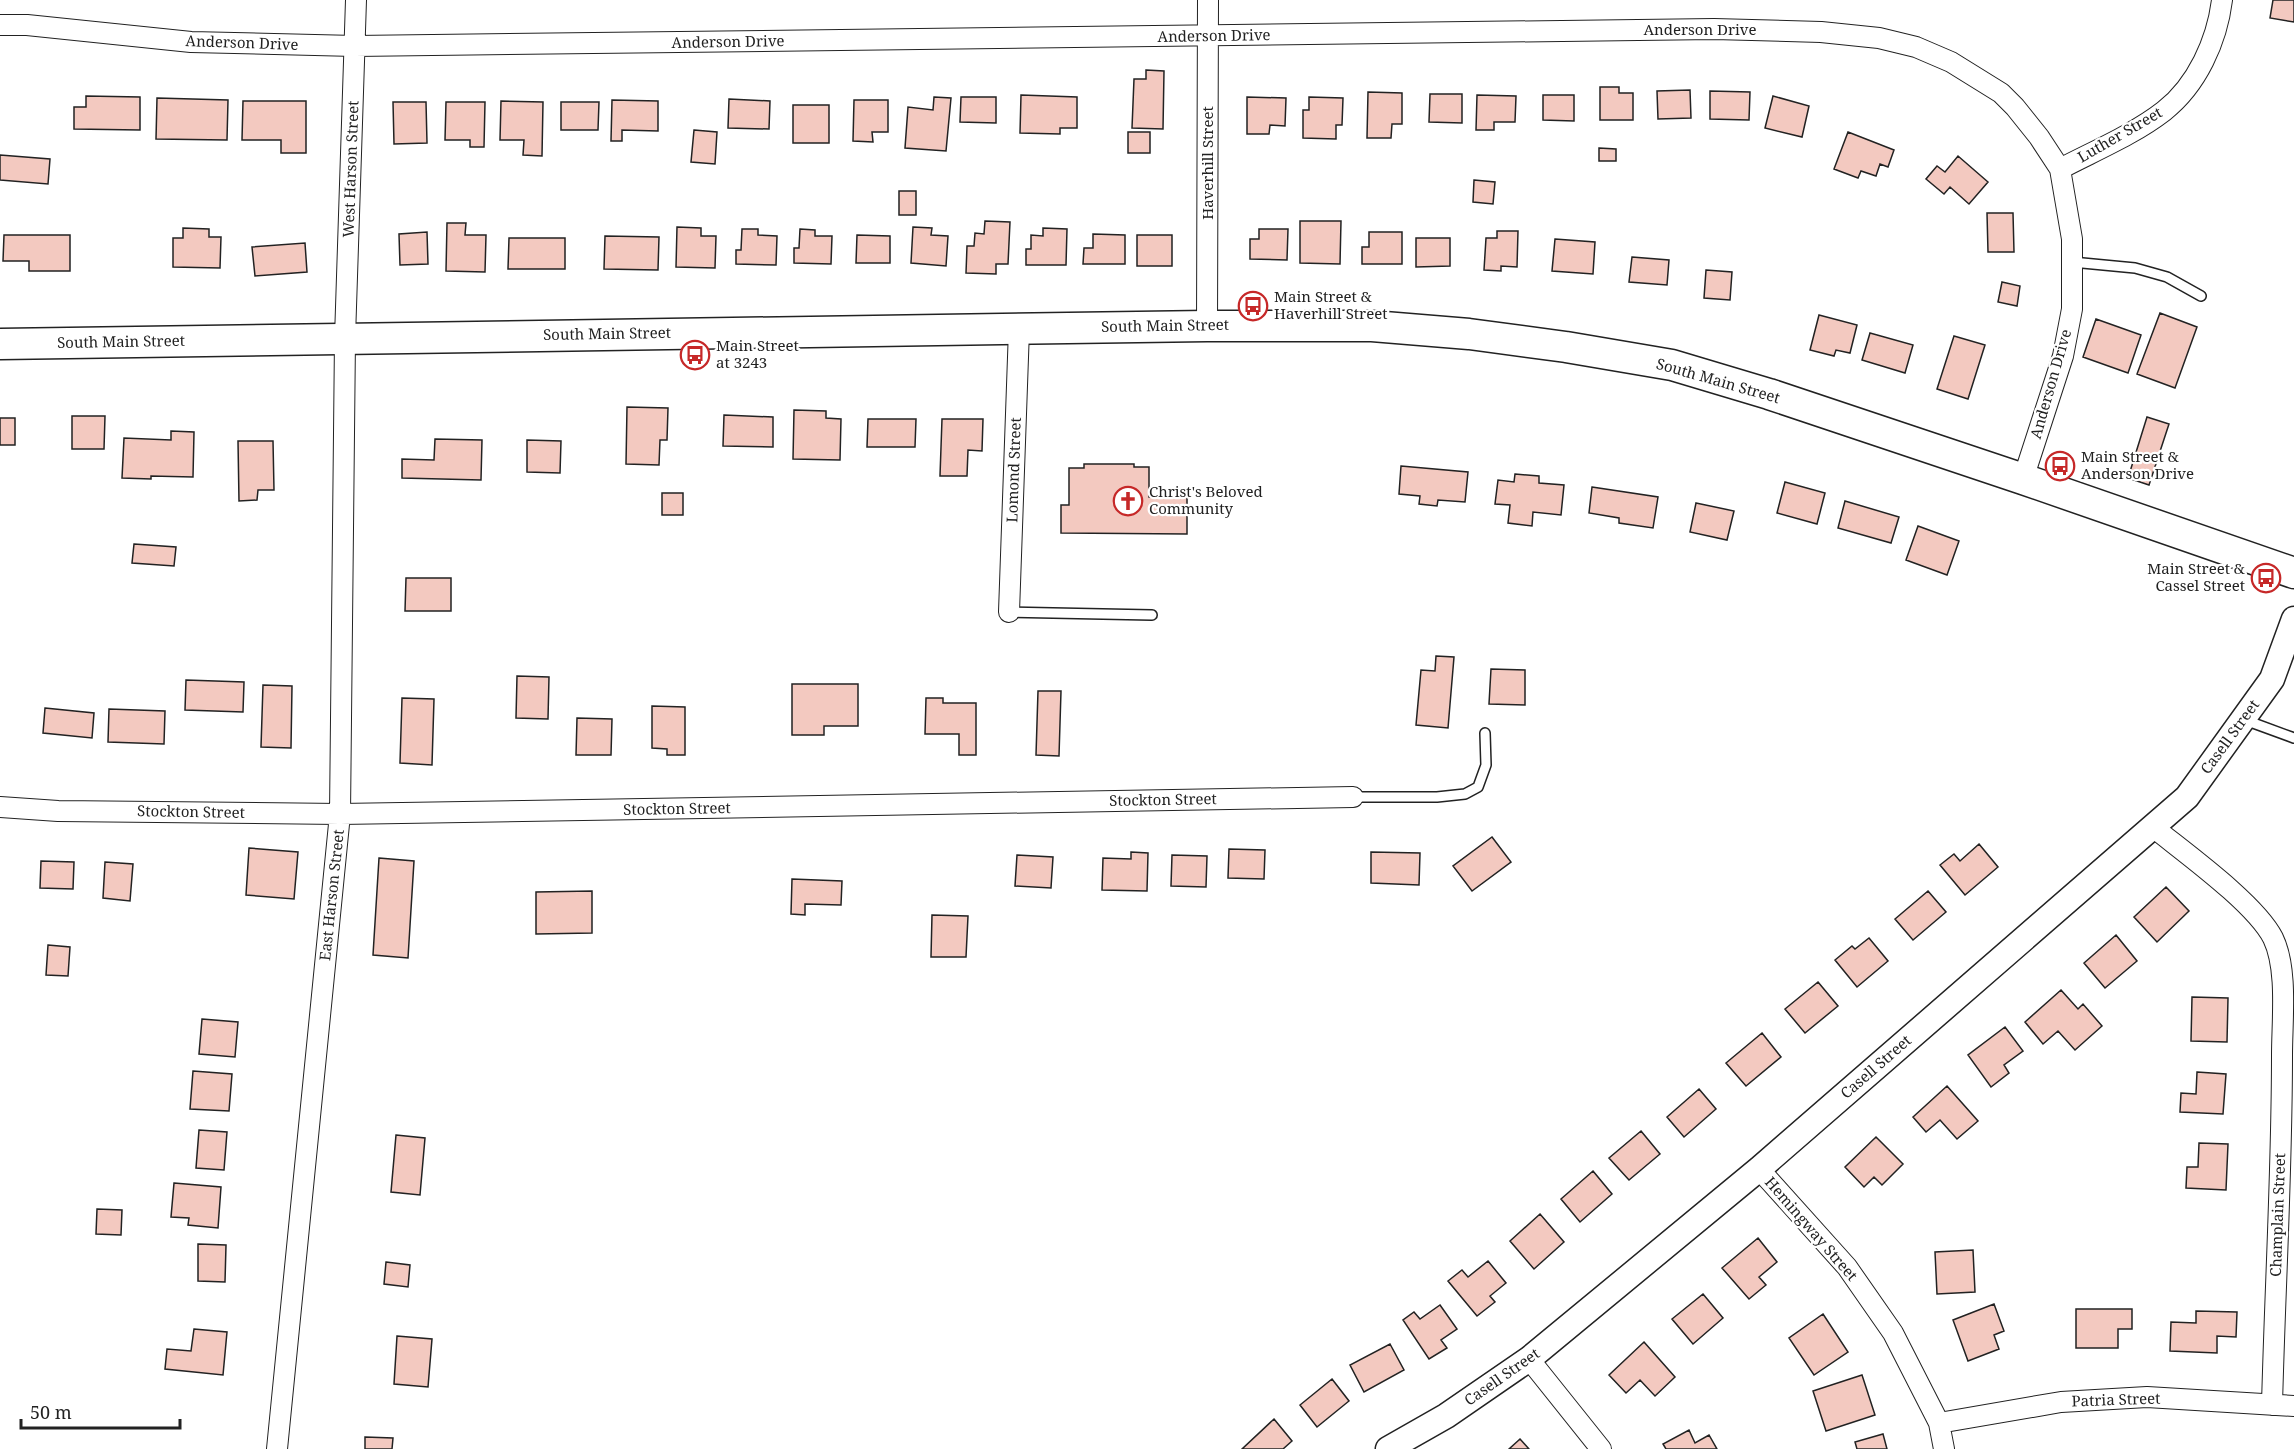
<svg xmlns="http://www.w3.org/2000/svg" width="2294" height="1449" font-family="'Noto Serif',serif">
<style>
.building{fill:#f3c9c0;stroke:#222;stroke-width:1.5}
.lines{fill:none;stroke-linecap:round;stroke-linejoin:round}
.service-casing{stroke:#222;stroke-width:12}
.minor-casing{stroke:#222;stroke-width:22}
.tertiary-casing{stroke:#222;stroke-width:27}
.primary-casing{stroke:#222;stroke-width:33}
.service{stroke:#fff;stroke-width:9}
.minor{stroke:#fff;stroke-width:20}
.tertiary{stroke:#fff;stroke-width:24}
.primary{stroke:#fff;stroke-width:30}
.labels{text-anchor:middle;stroke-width:4.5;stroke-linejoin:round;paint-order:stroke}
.street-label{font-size:15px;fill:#222;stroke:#fff}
.poi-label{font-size:15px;fill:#222;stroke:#fff;text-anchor:start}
</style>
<rect width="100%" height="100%" fill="#fff"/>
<path class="building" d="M2273,0H2294V22L2270,18Z
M1146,70L1164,71L1163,129L1132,128L1134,79H1146Z
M1600,87H1619V93H1633V120H1600Z
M1690,90L1691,118L1658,119L1657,91Z
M1710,91L1750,92L1749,120L1710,119Z
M1368,92L1402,93V124H1392L1391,138H1367Z
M1430,94H1462V123L1429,122Z
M1021,95L1077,97V128H1060V134L1020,133Z
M1477,95L1516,96L1515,122H1494V130H1476Z
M1543,95H1574V121L1543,120Z
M86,96L140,97V130L74,129V107H86Z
M1773,96L1809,106L1802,137L1765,128Z
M934,97L951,98L946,151L905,148L908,107L933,110Z
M961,97H996V123L960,122Z
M1247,97L1286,98L1285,126L1270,125L1269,134H1247Z
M1309,97L1343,98L1342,125H1336V139L1303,138V110H1309Z
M157,98L228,100L227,140L156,139Z
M729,99L770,101L769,129L728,128Z
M612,100L658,101V131L622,130V141H611Z
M854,100H888V132H872L873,142L853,141Z
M243,101H306V153H281V140H242Z
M501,101L543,102L542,156L523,155L524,140H500Z
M393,102H426L427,143L394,144Z
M446,102H485L484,147H470V140H445Z
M561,102H599L598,130H561Z
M793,105H829V143H793Z
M694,130L717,132L715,164L691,162Z
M1128,132H1150V153H1128Z
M1848,132L1894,150L1888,167L1880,164L1876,176L1861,171L1858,178L1834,169Z
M1599,148L1616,149V161H1599Z
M0,155L50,159L48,184L0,180Z
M1958,156L1988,182L1969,204L1950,187L1944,194L1926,179L1937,166L1945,172Z
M1474,180L1495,182L1493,204L1473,202Z
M899,191H916V215H899Z
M1987,213H2013L2014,252H1988Z
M985,221L1010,222L1008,264H996V274L966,273L967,246H974L975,233L984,234Z
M1300,221H1341L1340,264L1300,263Z
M447,223H466L465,235H486L485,272L446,271Z
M677,227L701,228V236H716L715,268L676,267Z
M913,227L932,228L931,235L948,236L946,266L911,263Z
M183,228L209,229V237H221L220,268L173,267V238H183Z
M1043,228L1067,229L1066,265H1026V249H1031V235L1043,236Z
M742,229H758V235L777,236L776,265L736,264V250H741Z
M800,229L815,230V236H832L831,264L794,263V248H799Z
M1259,229H1288L1287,260L1250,259V239H1259Z
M1497,231H1518L1517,267L1501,266V271L1484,270L1486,238H1497Z
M427,232L428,264L400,265L399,234Z
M1369,232H1402V264H1362V247H1369Z
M1093,234L1125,235V264H1083L1084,248H1093Z
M4,235H70V271H29V261H3Z
M857,235L890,236V263H856Z
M1137,235H1172V266H1137Z
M605,236L659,237L658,270L604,269Z
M509,238H565V269H508Z
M1416,238H1450V266L1416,267Z
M1555,239L1595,242L1593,274L1552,271Z
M305,243L307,272L255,276L252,247Z
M1632,257L1669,260L1667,285L1629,282Z
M1706,270L1732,272L1730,300L1704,298Z
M2002,282L2020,286L2017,306L1998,302Z
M2160,313L2197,327L2175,388L2137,374Z
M1819,315L1857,325L1850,353L1836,350L1834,356L1810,350Z
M2096,319L2141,335L2128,373L2083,357Z
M1870,333L1913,345L1905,373L1862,360Z
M1954,336L1985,345L1968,399L1937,389Z
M627,407L668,408L667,440H660L659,465L626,464Z
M794,410L826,411V418L841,419L840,460L793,459Z
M724,415L773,417V447L723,446Z
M72,416H105L104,449H72Z
M2147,417L2169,424L2149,485L2128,478Z
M0,418H15V445H0Z
M868,419H916L915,447H867Z
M942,419H983L982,451L968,450L967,476H940Z
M171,431L194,432L193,477L151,476V479L122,478L124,438L171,440Z
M435,439L482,440L481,480L402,478V459L434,460Z
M527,440L561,441L560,473L527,472Z
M238,441H273L274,490H258L257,500L239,501Z
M1084,464H1134V467H1149V497H1187V534L1061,533V505H1069V468H1084Z
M1401,466L1468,472L1465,502L1438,500L1437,506L1419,504L1420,496L1399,494Z
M1515,474L1539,476V483L1564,485L1561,515L1533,512L1532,526L1508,523L1510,505L1495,504L1498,480L1514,482Z
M1785,482L1825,493L1817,524L1777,513Z
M1592,487L1658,497L1653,528L1619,523V518L1589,513Z
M662,493H683V515H662Z
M1845,501L1899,517L1891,543L1838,528Z
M1696,503L1734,511L1727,540L1690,532Z
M1918,526L1959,541L1947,575L1906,560Z
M134,544L176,547L174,566L132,563Z
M406,578H451V611H405Z
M1436,656L1454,657L1448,728L1416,725L1421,670L1435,671Z
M1491,669L1525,670V705L1489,704Z
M517,676L549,677L548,719L516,718Z
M186,680L244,682L243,712L185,710Z
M792,684H858V726H824V735H792Z
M263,685L292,686L291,748L261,747Z
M1038,691H1061L1059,756L1036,755Z
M402,698L434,699L432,765L400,763Z
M926,698H943V703H976V755H959V734H925Z
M652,706L685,707V755H667V749L652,748Z
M45,708L94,713L92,738L43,733Z
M109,709L165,711L164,744L108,742Z
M577,718L612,719L611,755H576Z
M1492,837L1511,862L1472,891L1453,866Z
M1979,844L1998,867L1965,895L1940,865L1954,854L1960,861Z
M249,848L298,852L294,899L246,895Z
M1229,849L1265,850L1264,879L1228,878Z
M1131,852L1148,853L1147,891L1102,890L1103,858L1131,859Z
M1371,852L1420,853L1419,885L1371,883Z
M1017,855L1053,857L1051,888L1015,886Z
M1172,855L1207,856L1206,887L1171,886Z
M379,858L414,861L408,958L373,955Z
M41,861L74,862L73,889L40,888Z
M105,862L133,864L130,901L103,898Z
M792,879L842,881L841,905L805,904V915L791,914Z
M2166,887L2189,911L2157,942L2134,917Z
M592,891V933L536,934V892Z
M1928,891L1946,912L1913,940L1895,919Z
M932,915L968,916L966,957H931Z
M2116,935L2137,961L2105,988L2084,963Z
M1869,938L1888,961L1857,987L1835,960L1852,946L1855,949Z
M48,945L70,947L68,976L46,975Z
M1818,982L1838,1006L1805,1033L1785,1009Z
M2061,990L2078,1009L2083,1004L2102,1026L2075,1050L2058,1031L2043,1044L2025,1022Z
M2192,997L2228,998L2227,1042L2191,1041Z
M202,1019L238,1022L235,1057L199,1054Z
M2005,1027L2023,1051L2004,1065L2009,1073L1991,1087L1968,1055Z
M1762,1033L1781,1057L1746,1086L1726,1063Z
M193,1071L232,1074L229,1111L190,1109Z
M2197,1072L2226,1074L2223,1114L2180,1112L2181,1093L2196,1094Z
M1947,1086L1978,1121L1957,1139L1940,1120L1926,1132L1913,1117Z
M1699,1089L1716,1109L1684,1137L1667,1117Z
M199,1130L227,1132L224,1170L196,1168Z
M1641,1131L1660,1154L1629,1180L1609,1158Z
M396,1135L425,1138L420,1195L391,1192Z
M1876,1137L1903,1164L1882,1185L1874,1177L1864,1187L1845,1167Z
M2199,1143L2228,1144L2226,1190L2186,1188L2187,1167H2198Z
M1593,1171L1612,1194L1580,1222L1561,1199Z
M174,1183L221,1187L218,1228L188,1225L189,1218L171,1217Z
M97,1209L122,1210L121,1235L96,1234Z
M1540,1214L1564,1242L1534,1269L1510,1241Z
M1758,1238L1777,1262L1759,1277L1766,1285L1749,1299L1722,1268Z
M198,1244L226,1245L225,1282L198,1281Z
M1973,1250L1975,1292L1937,1294L1935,1252Z
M1488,1261L1506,1283L1490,1296L1495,1302L1477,1316L1448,1281L1462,1270L1468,1277Z
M386,1262L410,1265L408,1287L384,1284Z
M1703,1294L1723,1318L1693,1344L1672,1319Z
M1994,1304L2004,1331L1994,1335L1999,1349L1968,1361L1953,1320Z
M1440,1305L1457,1329L1441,1340L1447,1348L1429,1359L1403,1320L1414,1312L1420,1319Z
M2076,1309H2132V1329H2118V1348H2076Z
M2196,1311L2237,1312L2236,1337L2217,1336V1353L2170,1351L2171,1322L2196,1323Z
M1823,1314L1848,1352L1814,1375L1789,1338Z
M194,1329L227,1332L223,1375L165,1369L167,1349L191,1351Z
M397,1336L432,1339L428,1387L394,1384Z
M1644,1342L1675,1377L1655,1396L1640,1380L1626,1393L1609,1375Z
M1390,1344L1404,1370L1364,1392L1350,1365Z
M1862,1375L1875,1415L1826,1431L1813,1391Z
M1332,1379L1349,1401L1317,1427L1300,1405Z
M1274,1419L1292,1441L1283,1449H1242Z
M1689,1430L1695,1443L1709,1435L1717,1449H1666L1663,1444Z
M1883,1434L1887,1449H1857L1855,1442Z
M365,1437L393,1438L392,1449H365Z
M1520,1439L1529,1449H1509Z"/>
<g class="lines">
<g class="service-casing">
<path id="service" d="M2072,262L2135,268L2167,277L2201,296
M1009,612L1152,615
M2245,720L2294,738
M1353,797H1437L1465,794L1478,787L1486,765L1485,733"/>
</g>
<g class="minor-casing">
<path id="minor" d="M0,25H27L191,42L355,46L1714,29L1821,32L1879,38L1916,47L1951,62L2001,93L2015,107L2039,137L2060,169L2072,239V309L2063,356L2023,479
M2060,169C2094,151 2133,135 2164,111C2197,85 2217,41 2222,0
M1207,326L1208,0
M1009,612L1019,329
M0,807L58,811L340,814L1353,797
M2153,827C2185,853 2255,903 2273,938C2288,969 2282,1020 2282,1055C2282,1172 2275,1288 2272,1405
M1759,1169L1847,1267L1893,1333L1939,1423L1944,1449
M1529,1359L1601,1449
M1939,1423L2061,1402L2147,1397L2294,1406
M277,1449L340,814L345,338L356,0"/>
</g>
<g class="tertiary-casing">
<path id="tertiary" d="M1388,1449L1446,1416L1529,1359L1759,1169L2187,797L2272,679L2294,619"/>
</g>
<g class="primary-casing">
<path id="primary" d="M0,344L1207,326H1372L1469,334L1566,347L1672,365L1769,394L2023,479L2294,573"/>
</g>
<use href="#service" class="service"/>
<use href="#minor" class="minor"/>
<use href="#tertiary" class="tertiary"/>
<use href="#primary" class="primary"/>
</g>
<defs>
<g id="bus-ring" transform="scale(1.5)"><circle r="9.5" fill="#fff" stroke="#c62828" stroke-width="1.5"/><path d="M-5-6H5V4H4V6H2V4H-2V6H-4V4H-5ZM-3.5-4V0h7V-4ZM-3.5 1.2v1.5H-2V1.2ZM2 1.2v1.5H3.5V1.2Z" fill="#c62828"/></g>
<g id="church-ring" transform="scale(1.5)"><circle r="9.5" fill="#fff" stroke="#c62828" stroke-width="1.5"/><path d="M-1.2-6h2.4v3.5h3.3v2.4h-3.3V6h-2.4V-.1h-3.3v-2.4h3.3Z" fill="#c62828"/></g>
</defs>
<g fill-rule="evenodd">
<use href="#bus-ring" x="1253" y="306"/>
<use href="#bus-ring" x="695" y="355"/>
<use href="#bus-ring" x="2060" y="466"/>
<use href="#church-ring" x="1128" y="501"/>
<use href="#bus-ring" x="2266" y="578"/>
</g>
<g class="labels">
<g class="street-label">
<text x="1700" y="35">Anderson Drive</text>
<text transform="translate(1214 36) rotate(-1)" y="5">Anderson Drive</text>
<text transform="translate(728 42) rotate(-1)" y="5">Anderson Drive</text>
<text transform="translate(242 43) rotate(2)" y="5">Anderson Drive</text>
<text transform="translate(2120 135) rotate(-30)" y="5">Luther Street</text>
<text transform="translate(1208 163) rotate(-90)" y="5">Haverhill Street</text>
<text transform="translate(351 169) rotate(-88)" y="5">West Harson Street</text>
<text transform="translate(1165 326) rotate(-1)" y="5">South Main Street</text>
<text transform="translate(607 334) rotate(-1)" y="5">South Main Street</text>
<text transform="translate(121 342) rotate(-1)" y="5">South Main Street</text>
<text transform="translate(1718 381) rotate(16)" y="5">South Main Street</text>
<text transform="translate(2051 384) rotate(-74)" y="5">Anderson Drive</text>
<text transform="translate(1014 470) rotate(-88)" y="5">Lomond Street</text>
<text transform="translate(2230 737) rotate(-54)" y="5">Casell Street</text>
<text transform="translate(1163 800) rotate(-1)" y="5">Stockton Street</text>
<text transform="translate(677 809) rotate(-1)" y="5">Stockton Street</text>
<text transform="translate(191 812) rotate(1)" y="5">Stockton Street</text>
<text transform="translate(332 895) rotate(-84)" y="5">East Harson Street</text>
<text transform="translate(1876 1067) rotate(-41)" y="5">Casell Street</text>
<text transform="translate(2278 1215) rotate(-88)" y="5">Champlain Street</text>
<text transform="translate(1811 1229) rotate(49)" y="5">Hemingway Street</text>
<text transform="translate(1502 1377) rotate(-35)" y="5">Casell Street</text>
<text transform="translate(2116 1400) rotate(-2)" y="5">Patria Street</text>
</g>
<g class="poi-label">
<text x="1274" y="302">Main Street &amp;<tspan x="1274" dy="17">Haverhill Street</tspan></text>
<text x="716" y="351">Main Street<tspan x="716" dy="17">at 3243</tspan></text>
<text x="2081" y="462">Main Street &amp;<tspan x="2081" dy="17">Anderson Drive</tspan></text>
<text x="1149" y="497">Christ's Beloved<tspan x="1149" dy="17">Community</tspan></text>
<text x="2245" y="574" text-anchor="end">Main Street &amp;<tspan x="2245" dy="17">Cassel Street</tspan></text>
</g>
</g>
<path d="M21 1419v9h159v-9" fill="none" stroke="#222222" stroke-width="3"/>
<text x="30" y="1419" font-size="18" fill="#222222" stroke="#ffffff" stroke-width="4.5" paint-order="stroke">50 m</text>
</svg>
